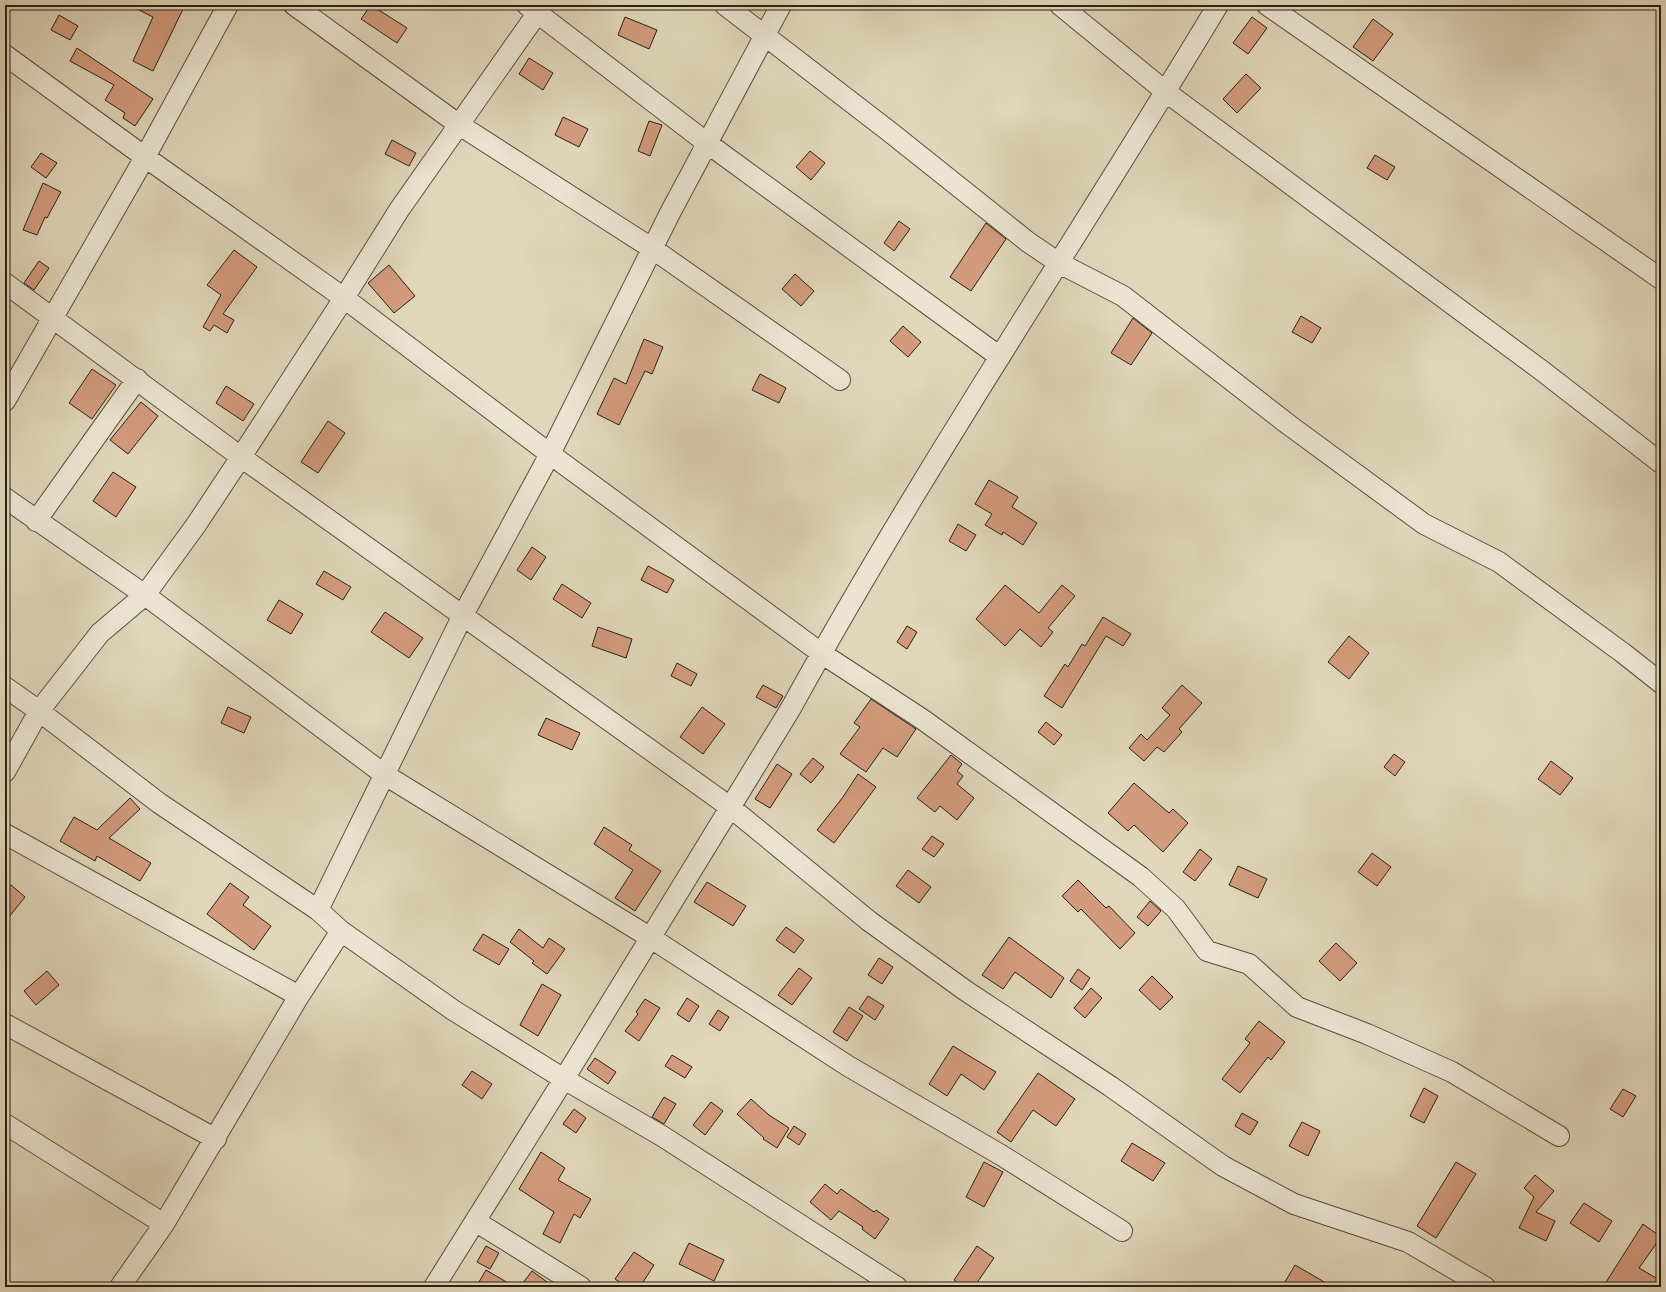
<svg xmlns="http://www.w3.org/2000/svg" width="1666" height="1292" font-family="'IM FELL DW Pica',serif">
<style>
.building{fill:#d29b7d;stroke:#2a2012}
.lines{fill:none;stroke-linecap:round;stroke-linejoin:round}
.minor-casing{stroke:#584e3c;stroke-width:22}
.minor{stroke:#ebe4d2;stroke-width:20}
</style>
<rect width="100%" height="100%" fill="#e0d6ba"/>
<filter id="stains"><feTurbulence type="fractalNoise" baseFrequency=".005" numOctaves="4"/><feColorMatrix values="0 0 0 0 .2 0 0 0 0 .09 0 0 0 0 .02 0 0 0 .5 -.17"/></filter>
<radialGradient id="worn" r=".72"><stop offset=".6" stop-color="#630" stop-opacity="0"/><stop offset="1" stop-color="#630" stop-opacity=".3"/></radialGradient>
<path class="building" d="M129,5H185L153,71L133,61L153,17Z
M371,5L407,28L397,43L361,19Z
M59,15L78,26L70,40L51,30Z
M625,17L657,30L649,49L618,35Z
M1252,17L1267,28L1248,54L1233,43Z
M1373,19L1393,34L1373,61L1353,47Z
M77,48L153,99L135,126L123,118L125,113L105,100L114,85L70,61Z
M529,58L553,73L543,90L519,74Z
M1246,74L1261,88L1237,113L1223,99Z
M563,117L588,129L579,147L555,135Z
M649,121L662,125L650,156L638,151Z
M392,140L416,153L409,166L385,154Z
M810,151L825,163L811,180L796,167Z
M41,153L57,163L46,178L31,167Z
M1375,155L1395,167L1387,180L1367,168Z
M43,183L61,192L47,218L45,217L37,235L23,230Z
M899,221L910,229L894,251L884,243Z
M986,223L1006,239L971,291L950,277Z
M234,250L257,267L223,314L234,320L227,333L214,325L210,331L203,327L221,295L207,285Z
M39,261L49,268L34,290L24,283Z
M389,265L415,296L394,313L368,283Z
M795,274L814,291L801,306L782,289Z
M1301,316L1321,328L1312,343L1292,332Z
M1133,318L1152,333L1131,365L1111,353Z
M903,326L921,342L908,357L890,341Z
M644,339L663,347L652,374L645,371L619,425L597,414L614,378L626,384Z
M92,369L116,385L92,419L69,403Z
M760,374L786,388L779,403L752,390Z
M226,386L254,404L243,421L216,403Z
M141,402L158,416L128,454L110,440Z
M328,421L345,433L318,473L301,462Z
M113,472L136,487L116,517L93,501Z
M989,480L1018,497L1012,507L1037,523L1023,545L1003,532L1002,535L985,525L992,514L975,504Z
M958,524L976,535L966,551L949,541Z
M532,547L546,557L531,580L517,570Z
M648,566L674,580L667,593L641,580Z
M324,571L351,587L343,600L316,584Z
M562,584L591,603L582,618L553,599Z
M1005,585L1039,613L1062,585L1075,596L1048,628L1053,632L1041,647L1020,629L1005,646L976,619Z
M279,600L303,614L291,634L267,620Z
M385,612L423,638L409,658L371,632Z
M1103,617L1131,634L1123,646L1106,636L1062,708L1044,696L1065,664L1068,667L1082,644L1085,646Z
M907,626L917,632L907,649L897,642Z
M598,627L632,639L626,658L592,646Z
M1349,636L1369,653L1349,679L1328,662Z
M677,663L697,674L691,686L671,676Z
M763,685L783,696L776,708L756,697Z
M1182,685L1202,703L1179,729L1182,732L1164,752L1157,747L1144,761L1129,748L1141,734L1147,740L1170,715L1162,708Z
M871,699L916,729L897,757L883,748L866,772L840,754L860,727L854,723Z
M228,707L251,717L244,733L221,723Z
M702,707L725,724L703,754L680,737Z
M546,718L580,733L572,750L538,735Z
M1046,722L1062,735L1054,745L1038,732Z
M1394,754L1405,762L1395,776L1384,767Z
M951,755L962,764L957,771L963,776L957,784L974,798L957,820L940,806L935,812L917,798Z
M813,758L824,767L811,783L800,774Z
M1551,761L1573,778L1560,795L1538,779Z
M777,764L792,774L770,808L755,799Z
M858,774L876,787L834,843L817,830L843,797Z
M1134,783L1169,813L1173,809L1188,823L1163,852L1134,825L1128,831L1108,813Z
M130,798L140,809L109,838L151,863L140,881L97,856L95,861L60,841L74,817L97,830Z
M604,827L632,845L629,850L661,871L635,911L615,898L633,870L594,844Z
M932,836L944,844L934,857L922,849Z
M1200,849L1212,859L1195,881L1183,872Z
M1372,853L1391,867L1377,886L1358,872Z
M1238,866L1267,879L1258,898L1229,885Z
M908,870L931,887L919,903L896,886Z
M1078,880L1106,908L1109,906L1135,933L1120,949L1081,909L1078,912L1062,896Z
M707,882L746,906L733,926L694,902Z
M230,883L249,897L243,905L271,926L254,950L207,914Z
M11,885L25,897L5,922V893Z
M1150,901L1161,911L1148,926L1137,917Z
M786,927L804,940L794,953L776,940Z
M519,929L543,948L549,938L565,949L547,974L532,963L534,961L510,942Z
M483,934L509,949L499,965L473,950Z
M1009,937L1064,978L1051,998L1015,972L1003,989L982,975Z
M1336,943L1357,963L1340,981L1319,961Z
M879,958L893,967L882,984L868,975Z
M799,968L812,978L792,1005L778,995Z
M1078,969L1090,978L1082,990L1070,981Z
M47,971L59,985L36,1005L24,991Z
M1152,976L1173,997L1160,1010L1139,990Z
M542,984L561,995L538,1036L520,1025Z
M1091,988L1102,998L1085,1018L1074,1008Z
M868,996L884,1006L875,1020L859,1009Z
M687,998L699,1006L689,1022L677,1014Z
M645,999L660,1008L639,1041L625,1031L638,1014L636,1012Z
M849,1007L863,1016L847,1041L833,1032Z
M718,1010L729,1017L720,1031L709,1024Z
M1259,1021L1285,1042L1271,1060L1268,1057L1240,1093L1222,1079L1250,1043L1245,1039Z
M953,1046L996,1072L984,1090L961,1074L947,1096L929,1084Z
M672,1055L692,1067L685,1078L665,1066Z
M595,1058L616,1072L608,1084L587,1069Z
M472,1071L492,1084L482,1099L462,1085Z
M1038,1073L1075,1099L1056,1126L1033,1110L1011,1142L997,1132Z
M1424,1088L1438,1096L1424,1123L1410,1116Z
M1623,1089L1636,1096L1623,1117L1610,1109Z
M664,1097L676,1104L664,1124L652,1117Z
M751,1099L769,1115L789,1128L777,1148L763,1139L764,1138L737,1114Z
M711,1102L723,1111L705,1135L693,1125Z
M574,1109L586,1118L576,1133L563,1124Z
M1242,1113L1258,1122L1250,1135L1235,1126Z
M1302,1122L1320,1131L1308,1156L1289,1146Z
M794,1126L806,1134L799,1145L787,1137Z
M1132,1143L1165,1163L1153,1181L1121,1161Z
M541,1152L565,1168L558,1180L591,1199L580,1218L574,1214L560,1243L543,1234L554,1212L519,1189Z
M984,1162L1003,1172L984,1207L966,1197Z
M1456,1162L1476,1174L1436,1238L1417,1226Z
M1535,1175L1554,1191L1536,1212L1555,1221L1546,1241L1519,1228L1534,1197L1524,1188Z
M825,1184L837,1194L841,1189L874,1212L876,1210L889,1219L875,1239L862,1229L863,1227L839,1211L831,1220L810,1202Z
M1584,1203L1612,1221L1599,1242L1570,1223Z
M1643,1224L1661,1237L1639,1268L1661,1281V1287H1603Z
M689,1243L724,1260L714,1281L679,1264Z
M486,1246L499,1253L490,1269L477,1262Z
M977,1246L994,1258L974,1287H963L954,1280Z
M634,1252L654,1265L640,1287H627L615,1279Z
M1295,1265L1333,1287H1282Z
M486,1270L515,1287H476Z
M532,1271L554,1287H520Z"/>
<g class="lines">
<g class="minor-casing">
<path id="minor" d="M294,5L458,124L653,249L840,380
M527,5L707,143L1000,357
M543,5L399,210L344,298L241,457L730,807L869,921L966,991L1110,1086L1223,1166L1294,1204L1408,1242L1485,1287
M725,5L890,132L1028,242L1059,263L1123,296L1289,425L1424,524L1499,562L1623,653L1661,683
M1060,5L1166,92L1541,370L1661,463
M1267,5L1661,279
M5,55L145,157L344,298L550,454L821,653L922,719L1141,877L1176,909L1207,951L1249,964L1297,1007L1367,1034L1452,1072L1559,1136
M5,283L241,457L196,525L145,595L100,633L39,711L5,772
M5,401L145,157L228,5
M5,498L145,595L385,775L651,938L848,1066L1001,1155L1122,1231
M36,521L137,379
M5,687L39,711L159,803L318,910L341,931L453,1010L564,1079L662,1136L897,1287
M5,834L299,996
M318,910L463,615L550,454L670,213L781,5
M5,1024L216,1139
M5,1124L164,1224
M475,1221L581,1287
M120,1287L164,1224L299,996L341,931
M434,1287L564,1079L791,708C923,468 1077,240 1218,5"/>
</g>
<use href="#minor" class="minor"/>
</g>
<rect width="1666" height="1292" fill="none" stroke="#e0d6ba" stroke-width="20"/>
<rect x="6" y="6" width="1654" height="1280" fill="none" stroke="#2a2012" stroke-width="2"/>
<rect x="10" y="10" width="1646" height="1272" fill="none" stroke="#2a2012"/>
<rect width="100%" height="100%" filter="url(#stains)"/>
<rect width="100%" height="100%" fill="url(#worn)"/>
</svg>
